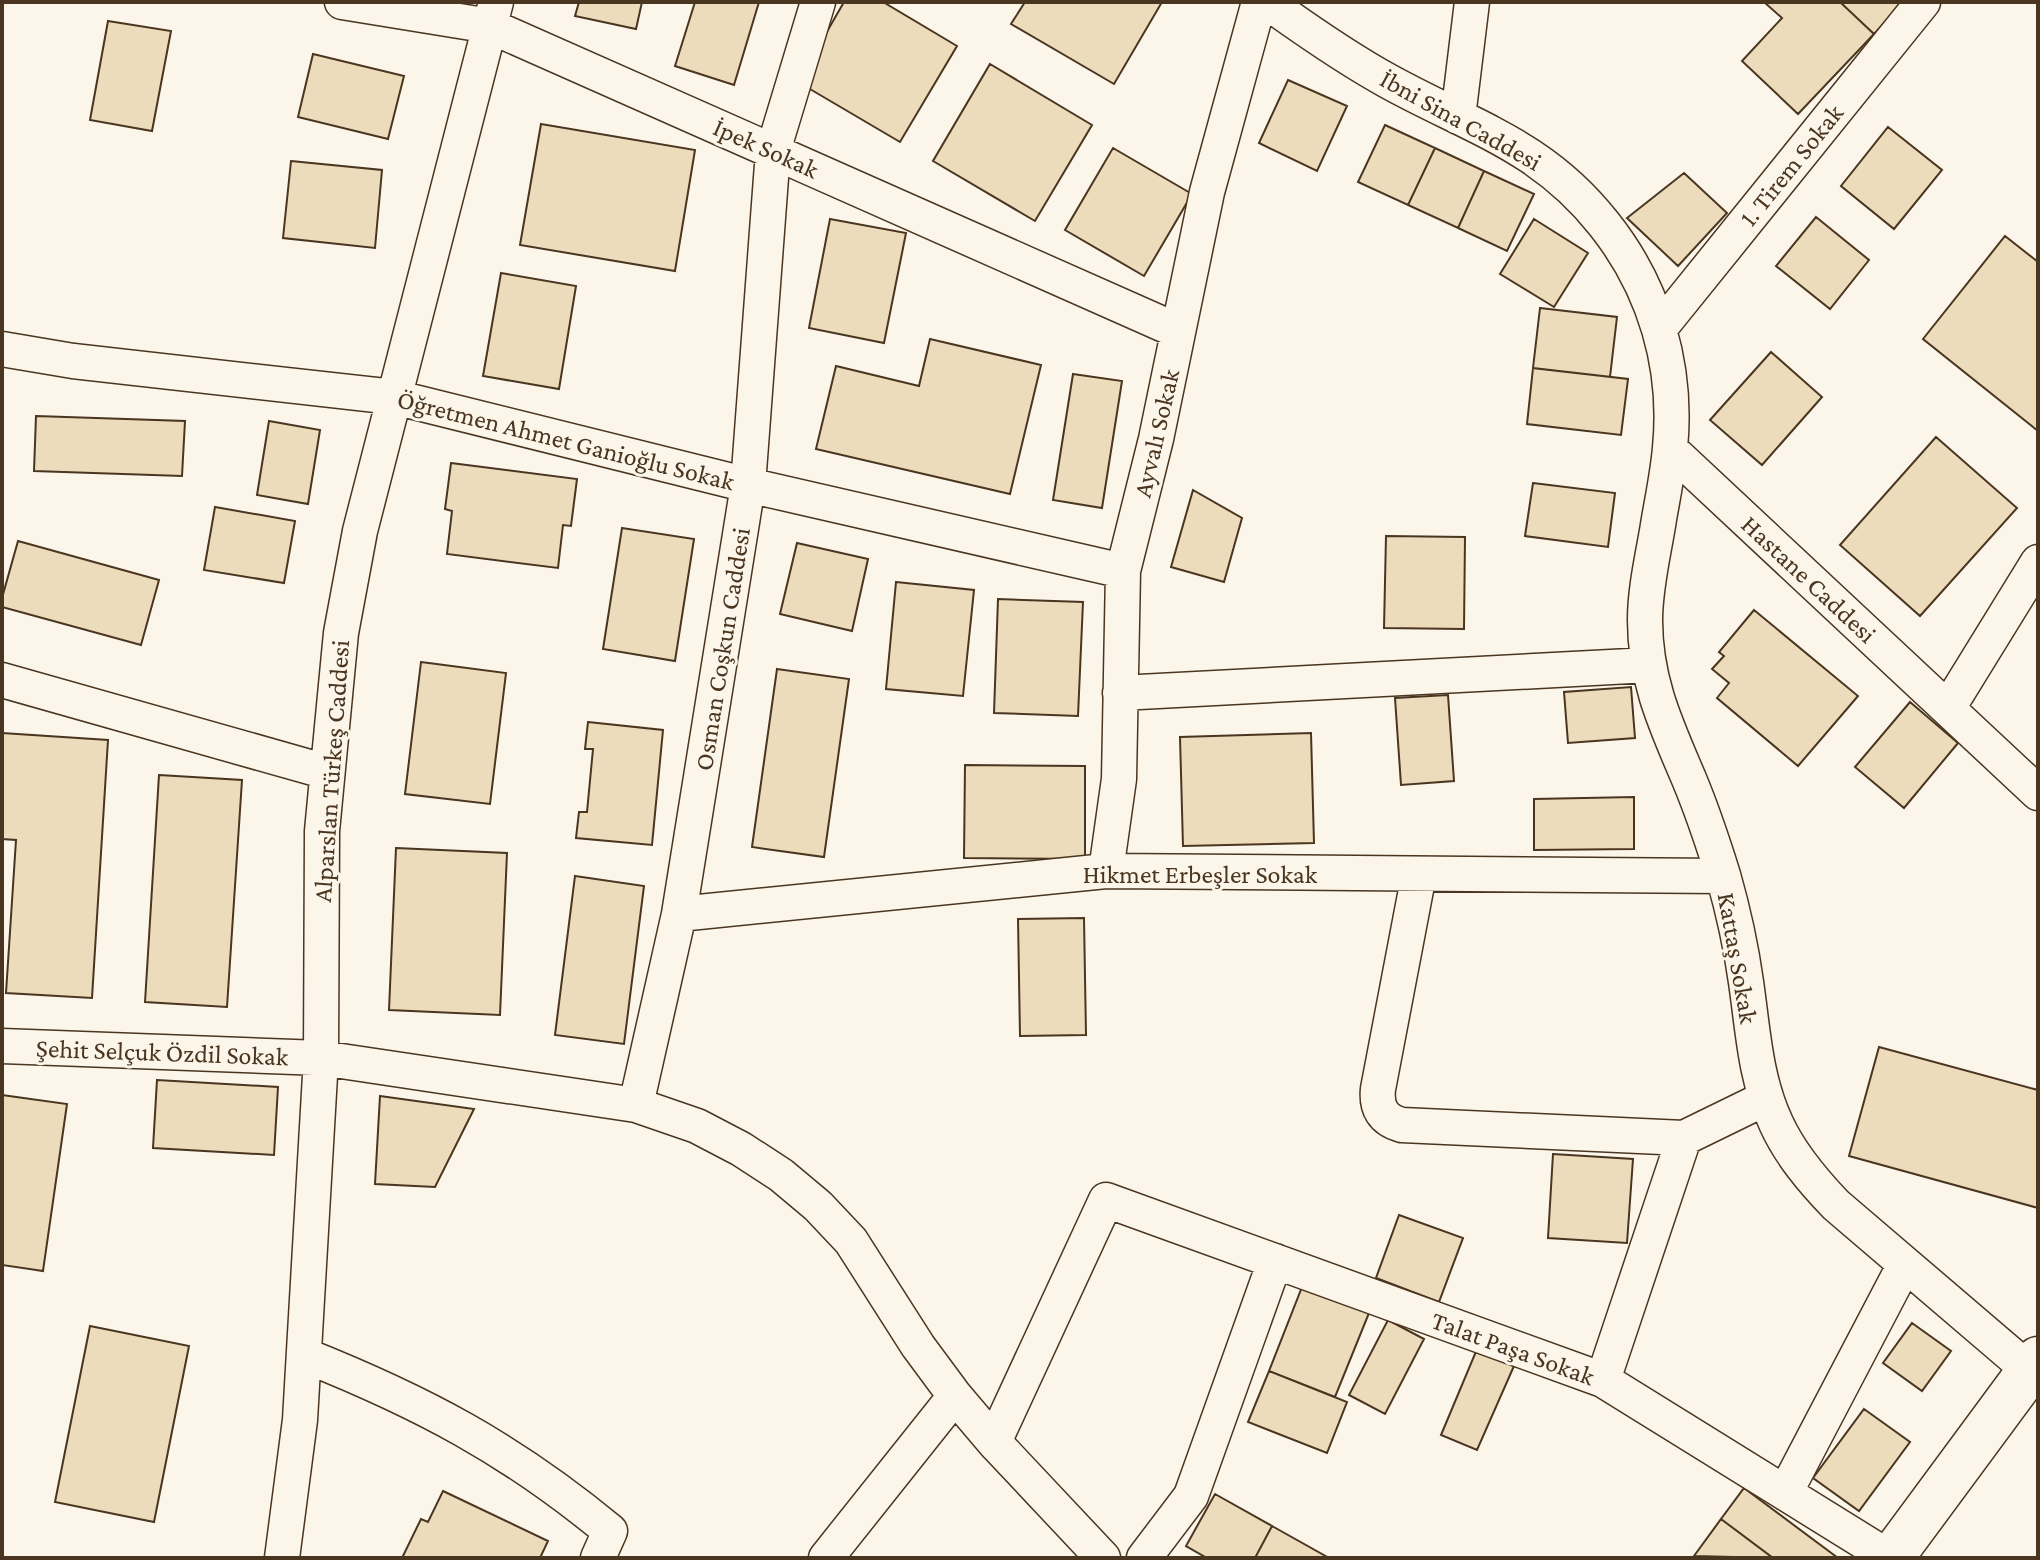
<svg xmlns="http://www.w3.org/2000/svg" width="2040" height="1560" font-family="'Crimson Pro',serif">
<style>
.building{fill:#ecdcbc;stroke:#4a3520;stroke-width:2}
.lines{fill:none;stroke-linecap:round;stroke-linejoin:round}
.street-casing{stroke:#4a3520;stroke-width:37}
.secondary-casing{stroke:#4a3520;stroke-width:47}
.street{stroke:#fbf6e9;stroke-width:34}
.secondary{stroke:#fbf6e9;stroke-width:44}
.labels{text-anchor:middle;stroke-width:6;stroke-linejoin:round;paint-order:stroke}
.street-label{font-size:26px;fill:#4a3520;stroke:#fbf6e9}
</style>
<rect width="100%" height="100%" fill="#fbf6e9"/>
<path class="building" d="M579,2H642L636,29L575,16Z
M695,2H759L734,85L675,66Z
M844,2H883L957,46L900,142L798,82Z
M1025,2H1162L1114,84L1011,24Z
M1764,2H1840L1874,34L1798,114L1742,61L1782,18Z
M1840,2H1904L1874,34Z
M108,21L171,31L152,131L90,120Z
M313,54L404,76L388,139L298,117Z
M990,64L1092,125L1035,221L933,161Z
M1288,80L1347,106L1317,171L1259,143Z
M541,124L695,150L675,271L520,245Z
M1385,125L1435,148L1408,205L1358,182Z
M1888,127L1942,170L1894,229L1841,186Z
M1113,148L1192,194L1144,276L1065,230Z
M1435,148L1484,171L1458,228L1408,205Z
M291,161L382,170L375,248L283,238Z
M1484,171L1534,194L1507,251L1458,228Z
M1684,173L1727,213L1678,266L1627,218Z
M1816,217L1869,260L1830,309L1776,266Z
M830,219L906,233L884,343L809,328Z
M1534,219L1588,253L1554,307L1500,274Z
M2005,236L2038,262V431L1923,339Z
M501,273L576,286L559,389L483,376Z
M1540,308L1617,317L1610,377L1533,368Z
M930,339L1041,365L1010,494L816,449L836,366L919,386Z
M1771,352L1822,397L1762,465L1710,420Z
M1533,368L1628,379L1621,435L1527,424Z
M1073,374L1122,381L1102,508L1053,500Z
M36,416L185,421L182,476L34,471Z
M269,421L320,430L308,504L257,495Z
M1936,437L2017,508L1920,616L1840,545Z
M451,463L577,479L571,526L563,525L558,568L447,554L452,511L445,509Z
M1533,483L1615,493L1608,547L1525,536Z
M1193,490L1242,518L1224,582L1171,567Z
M215,507L295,521L284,583L204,570Z
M622,528L694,539L675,661L603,649Z
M1386,536L1465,537L1464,629L1384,628Z
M18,541L159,580L141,645L2,607V598Z
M797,543L868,559L852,631L780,614Z
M896,582L974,590L963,696L886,689Z
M998,599L1083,602L1078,716L994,713Z
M1754,610L1858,696L1798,766L1717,698L1729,683L1712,669L1724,656L1719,652Z
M421,662L506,673L490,804L405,794Z
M777,669L849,679L824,857L752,847Z
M1631,687L1635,738L1568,743L1564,692Z
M1448,695L1454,781L1401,785L1395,698Z
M1910,702L1958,743L1904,808L1855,767Z
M588,722L663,730L652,845L576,838L579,812H587L593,749H585Z
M2,733L108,740L92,998L6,993L16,840L2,839Z
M1311,733L1314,843L1183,846L1180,737Z
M965,765L1085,766V859L964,858Z
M159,775L242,780L227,1007L145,1002Z
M1634,797V849L1534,850V799Z
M396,848L507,853L500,1015L389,1010Z
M575,876L644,886L624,1044L555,1035Z
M1084,918L1086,1035L1020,1036L1018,919Z
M1879,1047L2038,1090V1208L1849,1156Z
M157,1080L278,1087L274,1155L153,1148Z
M2,1095L67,1104L43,1271L2,1265Z
M380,1096L474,1109L435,1187L375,1184Z
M1553,1154L1633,1159L1627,1243L1548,1238Z
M1399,1215L1463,1238L1439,1302L1376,1278Z
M1302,1287L1369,1313L1335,1397L1269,1371Z
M1388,1320L1424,1339L1385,1414L1349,1395Z
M1912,1323L1951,1351L1922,1391L1883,1363Z
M90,1326L189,1346L154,1522L55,1502Z
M1477,1349L1514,1366L1477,1450L1441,1435Z
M1269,1371L1347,1402L1327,1453L1248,1422Z
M1864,1409L1910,1442L1859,1511L1813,1478Z
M1744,1488L1838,1558H1773L1721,1519Z
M443,1491L548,1541L540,1558H402L421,1519L428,1522Z
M1215,1494L1272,1526L1255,1558H1207L1186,1546Z
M1721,1519L1773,1558L1694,1556Z
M1272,1526L1329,1558H1255Z"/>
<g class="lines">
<g class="street-casing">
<path id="street" d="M342,2L490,26L1178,331
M1267,2C1306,30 1346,58 1388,81C1471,127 1542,145 1604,224C1655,288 1678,367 1670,448C1668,472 1663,496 1659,519C1654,552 1645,586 1645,620C1645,681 1666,725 1689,779C1702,810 1713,843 1723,875C1733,910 1741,946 1746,982C1753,1030 1755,1078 1776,1123C1790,1154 1812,1180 1836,1205L2029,1370
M1458,117L1472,2
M1660,328L1923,2
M2,349L73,361L394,397L748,485L1123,571
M1670,449L2038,793
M2,680L327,772
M1120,693L1649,665
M1948,708L2038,562
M1106,871L1119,779L1123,571L1156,439L1207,192L1259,2
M1419,874L1378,1089C1376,1108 1383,1120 1402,1125L1684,1138L1766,1098
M679,914L1106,871L1723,876
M2,1046L321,1058L636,1105L697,1126L741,1149L781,1175L818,1206L851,1241L918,1346L955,1396L994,1442L1103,1558
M636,1105L679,914L748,485L773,151L818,2
M304,1355C422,1402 511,1449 610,1531L598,1558
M1603,1380L1684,1138
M994,1442L1106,1200L1603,1380L1890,1558
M1785,1493L1905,1264
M282,1558L300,1420L321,1058L322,831L341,633L360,531L496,2
M826,1558L955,1396
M1144,1558L1191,1496L1275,1261"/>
</g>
<g class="secondary-casing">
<path id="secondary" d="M1891,1558L2038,1359"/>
</g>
<use href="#street" class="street"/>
<use href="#secondary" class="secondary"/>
</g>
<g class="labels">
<g class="street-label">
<text transform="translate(1461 120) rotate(29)" y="9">İbni Sina Caddesi</text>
<text transform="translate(766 148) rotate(24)" y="9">İpek Sokak</text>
<text transform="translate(1791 165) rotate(-51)" y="9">1. Tirem Sokak</text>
<text transform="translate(1156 433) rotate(-77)" y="9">Ayvalı Sokak</text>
<text transform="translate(566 440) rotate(14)" y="9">Öğretmen Ahmet Ganioğlu Sokak</text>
<text transform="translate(1809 579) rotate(43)" y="9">Hastane Caddesi</text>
<text transform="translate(722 649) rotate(-81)" y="9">Osman Coşkun Caddesi</text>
<text transform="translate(331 771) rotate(-86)" y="9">Alparslan Türkeş Caddesi</text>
<text x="1200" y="883">Hikmet Erbeşler Sokak</text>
<text transform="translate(1738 958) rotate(80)" y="9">Kattaş Sokak</text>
<text transform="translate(162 1052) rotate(2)" y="9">Şehit Selçuk Özdil Sokak</text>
<text transform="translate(1513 1348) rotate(20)" y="9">Talat Paşa Sokak</text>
</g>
</g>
<rect width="2040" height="1560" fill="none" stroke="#4a3520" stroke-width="8"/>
</svg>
